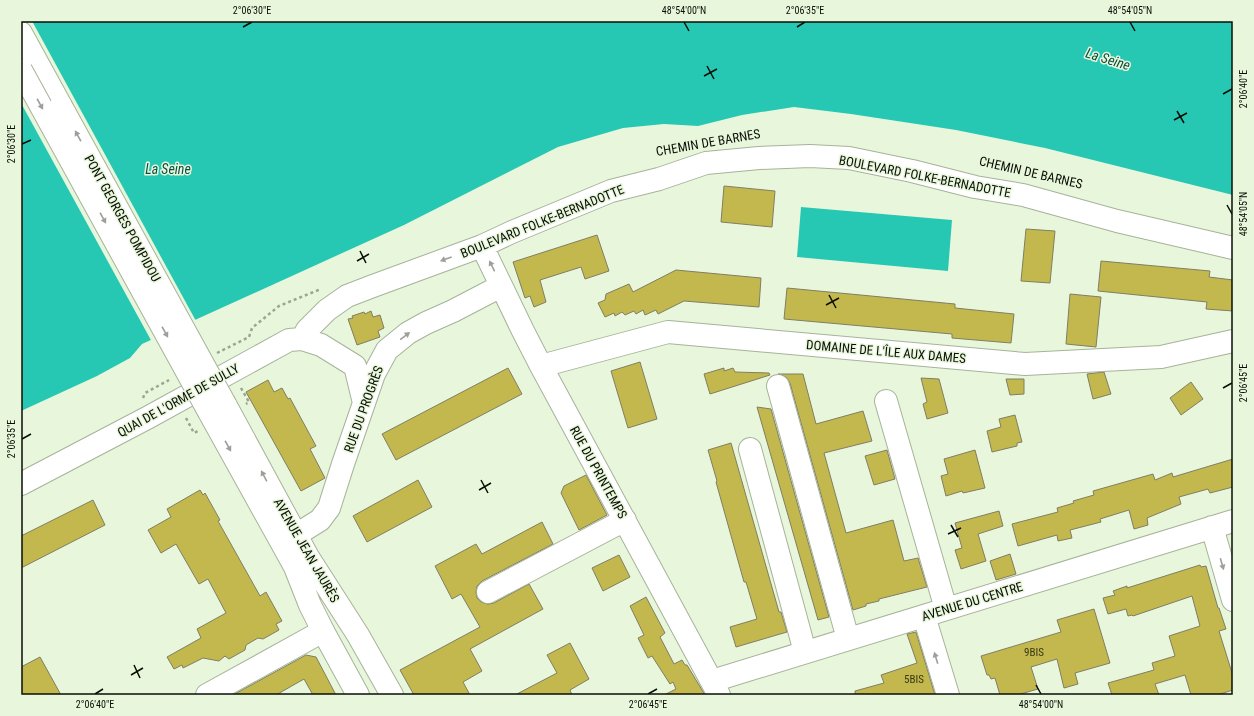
<svg xmlns="http://www.w3.org/2000/svg" width="1254" height="716" font-family="'Roboto Condensed',sans-serif">
<style>
.water{fill:#27c8b3}
.pier{fill:#e8f7db}
.building{fill:#c2b84d;stroke:#807e64}
.lines{fill:none;stroke-linecap:round;stroke-linejoin:round}
.minor-casing{stroke:#a6b39a;stroke-width:24}
.major-casing{stroke:#a6b39a;stroke-width:24}
.path{stroke:#9ba691;stroke-width:2.5;stroke-dasharray:3 3;stroke-linecap:butt}
.minor{stroke:#fff;stroke-width:22}
.major{stroke:#fff;stroke-width:22}
.major-bridge-casing{stroke:#a6b39a;stroke-width:24;stroke-linecap:butt}
.major-bridge{stroke:#fff;stroke-width:22}
.oneway{fill:#9d9f9b}
.ticks{fill:none;stroke:#0a0e06;stroke-width:1.5}
.labels{text-anchor:middle;stroke-width:3;stroke-linejoin:round;paint-order:stroke}
.number-label{font-size:11px;fill:#383818}
.street-label{font-size:13px;fill:#0a0e06;stroke:#e8f7db}
.water-label{font-size:14px;font-style:italic;fill:#0c4d44;stroke:#e8f7db}
.neatline{fill:none;stroke:#0a0e06;stroke-width:1.5}
.ticks-label{font-size:10px;text-anchor:middle;fill:#0a0e06}
</style>
<rect width="100%" height="100%" fill="#e8f7db"/>
<path class="water" d="M21,21H1233V195L1045,148L956,130L851,114L794,107L742,115L698,126L664,124L623,128L558,147L404,225L142,344L130,358L97,376L21,411Z
M801,207L952,220L948,271L797,257Z"/>
<path class="pier" d="M21,21H32L196,321L152,342L21,103Z"/>
<path class="building" d="M724,186L775,191L772,227L721,222Z
M1026,229L1055,231L1050,283L1021,281Z
M597,235L609,271L585,279L581,267L540,280L546,302L534,307L530,296L525,298L513,262Z
M1101,261L1210,271L1209,277L1233,280V311L1206,309L1207,302L1098,291Z
M676,270L761,278L759,307L684,301L658,314L656,310L645,315L643,310L636,314L634,311L625,315L622,312L615,316L614,313L605,317L598,303L605,300L606,294L629,284L633,292Z
M787,288L955,304V308L1014,314L1011,343L952,338V334L784,319Z
M1070,294L1101,297L1096,347L1066,344Z
M371,311L373,317L380,315L384,328L378,331L380,337L357,345L348,319L353,318L352,316L364,312L365,314Z
M640,362L657,419L628,428L611,371Z
M508,368L522,394L396,460L382,434Z
M724,368V371L733,368L735,372L769,373L770,375L710,394L704,374Z
M1104,372L1111,394L1093,399L1087,374Z
M778,374H803L816,424L863,411L872,441L824,453L846,533L893,520L904,561L918,558L927,587L879,599V601L866,604V606L853,610L790,383L786,377Z
M921,378L939,379L948,413L927,419L923,404L927,402Z
M1006,379H1024V394L1010,395Z
M268,380L274,392L282,388L288,399L290,398L316,446L310,449L325,478L301,491L246,392Z
M1191,382L1203,399L1181,415L1170,398Z
M757,407L771,409L829,617L818,620Z
M1015,415L1022,442L1017,443V446L992,452L987,431L1001,427L999,419Z
M731,443L779,612H781L787,632L736,647L730,627L757,619L746,582H744L716,482L717,481L708,450Z
M887,450L895,479L874,485L865,456Z
M975,450L985,488L963,493L962,491L946,496L941,476L948,474L944,459Z
M1233,459V487L1210,493L1208,489L1179,497L1181,504L1147,518L1148,525L1134,529L1129,510L1100,519L1101,522L1070,530L1072,538L1058,541L1057,535L1018,546L1012,524L1058,512L1057,508L1074,503L1073,501L1094,495L1093,491L1153,474L1155,480L1172,473L1173,477Z
M586,475L607,515L579,530L561,493L564,486Z
M418,480L432,507L367,542L353,516Z
M200,490L203,495L205,493L220,520L218,521L260,596L266,592L282,621L276,624L279,630L263,639L258,638L246,645L245,650L229,659L225,656L219,661L203,658L183,668L182,665L174,669L167,657L201,638L197,629L226,613L208,579L199,584L176,544L161,553L148,530L171,517L167,509Z
M93,500L105,525L21,568V536Z
M999,511L1003,526L978,534L986,561L961,569L955,550L962,548L955,523Z
M542,522L553,544L482,581L477,586L476,592L477,598L481,602L488,604L494,603L529,584L543,609L470,649L482,671L463,682L470,695H414L400,670L480,627L461,594L452,599L435,566L476,544L482,554Z
M1010,554L1016,574L996,580L990,561Z
M619,555L630,577L603,591L592,568Z
M1200,565L1201,567L1206,566L1218,608H1219L1226,629L1219,631L1233,676V690L1217,695H1191L1185,675L1155,684L1159,695H1112L1108,683L1154,670L1152,663L1175,656L1169,636L1200,626L1192,596L1133,616L1132,615L1128,616L1126,609L1108,614L1103,598L1115,595L1113,591L1127,586V588Z
M646,597L665,633L660,637L674,664L682,660L685,665H687L705,695H664L676,689L673,682L670,684L652,656L648,658L638,638L644,635L630,606Z
M1094,609L1110,663L1075,673L1078,684L1064,688L1057,659L1031,667L1038,689L1017,695H1000L995,678L991,679L989,675H987L981,656L1061,632L1057,620Z
M916,632L935,695H855V691L884,683L881,675L917,663L907,634Z
M570,643L589,679L570,690L572,695H515L557,673L547,655Z
M306,655L316,657L336,695H313L304,679L276,695H233Z
M40,657L61,695H21V667Z"/>
<g class="lines">
<g class="minor-casing">
<path id="minor" d="M482,246L523,331L541,366L719,695
M302,339L307,330L327,310L347,296L373,286L482,246L512,232L611,191L659,179L706,163L759,158L810,156L849,158L912,171L975,187L1023,195L1117,221L1233,248
M541,366L668,332L1025,364L1161,357L1233,341
M778,386L848,639
M886,401L946,609
M750,449L805,652
M21,484L147,418L289,340L302,339L321,345L355,366L364,403
M1212,527L1233,600
M296,535L320,520L329,508L343,464L374,374L387,350L408,333L426,323L453,311L501,286
M488,592L625,520
M924,616L948,695
M712,681L1233,521
M207,695L323,631"/>
</g>
<g class="major-casing">
<path id="major" d="M21,33L61,106
M225,404L308,557L358,635L392,695
M209,412L295,567L310,605L323,631L358,695"/>
</g>
<path class="path" d="M217,353L249,337L252,328L279,306L321,289
M241,388L249,402L246,404
M143,398L145,393L169,380
M186,418L194,433L198,431"/>
<use href="#minor" class="minor"/>
<use href="#major" class="major"/>
<g class="major-bridge-casing">
<path id="major-bridge" d="M21,70L209,412
M61,106L225,404"/>
</g>
<use href="#major-bridge" class="major-bridge"/>
</g>
<defs><path id="oneway-solid" d="M-6-.8H1V-3.2L6.5 0L1 3.2V.8H-6Z"/></defs>
<g class="oneway">
<use href="#oneway-solid" transform="translate(40 104) rotate(61)"/>
<use href="#oneway-solid" transform="translate(78 136) rotate(-119)"/>
<use href="#oneway-solid" transform="translate(103 218) rotate(61)"/>
<use href="#oneway-solid" transform="translate(446 259) rotate(160)"/>
<use href="#oneway-solid" transform="translate(492 266) rotate(-116)"/>
<use href="#oneway-solid" transform="translate(165 332) rotate(61)"/>
<use href="#oneway-solid" transform="translate(405 336) rotate(-37)"/>
<use href="#oneway-solid" transform="translate(228 446) rotate(61)"/>
<use href="#oneway-solid" transform="translate(264 476) rotate(-118)"/>
<use href="#oneway-solid" transform="translate(1222 564) rotate(74)"/>
<use href="#oneway-solid" transform="translate(936 658) rotate(-107)"/>
</g>
<path class="ticks" d="M684,22L689,31M1130,22L1135,31M243,27L252,22M797,27L805,22M707,66L714,79M704,76L717,69M1223,94L1232,89M1177,111L1184,123M1174,120L1187,113M22,144L31,140M1227,205L1232,214M360,251L366,263M357,261L369,254M829,295L836,308M826,305L839,298M1223,388L1232,383M22,439L31,434M481,480L488,493M479,490L491,483M951,525L958,537M948,534L961,528M134,665L140,678M131,675L143,668M1036,685L1041,694M95,694L103,689M648,694L657,689"/>
<g class="labels">
<g class="number-label">
<text x="1034" y="656">9BIS</text>
<text x="914" y="683">5BIS</text>
</g>
<g class="street-label">
<text transform="translate(708 142) rotate(-10)" y="5">CHEMIN DE BARNES</text>
<text transform="translate(1031 172) rotate(13)" y="5">CHEMIN DE BARNES</text>
<text transform="translate(925 176) rotate(11)" y="5">BOULEVARD FOLKE-BERNADOTTE</text>
<text transform="translate(123 218) rotate(61)" y="5">PONT GEORGES POMPIDOU</text>
<text transform="translate(542 221) rotate(-22)" y="5">BOULEVARD FOLKE-BERNADOTTE</text>
<text transform="translate(886 351) rotate(5)" y="5">DOMAINE DE L'ÎLE AUX DAMES</text>
<text transform="translate(178 400) rotate(-29)" y="5">QUAI DE L'ORME DE SULLY</text>
<text transform="translate(363 409) rotate(-70)" y="5">RUE DU PROGRÈS</text>
<text transform="translate(599 472) rotate(61)" y="5">RUE DU PRINTEMPS</text>
<text transform="translate(307 550) rotate(60)" y="5">AVENUE JEAN JAURÈS</text>
<text transform="translate(972 601) rotate(-17)" y="5">AVENUE DU CENTRE</text>
</g>
<g class="water-label">
<text transform="translate(1108 59) rotate(17)" y="5">La Seine</text>
<text x="168" y="174">La Seine</text>
</g>
</g>
<rect width="1254" height="716" fill="none" stroke="#e8f7db" stroke-width="44"/>
<rect x="22" y="22" width="1210" height="672" class="neatline"/>
<g class="ticks-label">
<text x="252" y="14">2°06'30"E</text>
<text x="684" y="14">48°54'00"N</text>
<text x="805" y="14">2°06'35"E</text>
<text x="1130" y="14">48°54'05"N</text>
<text transform="translate(1243 89) rotate(-90)" y="4">2°06'40"E</text>
<text transform="translate(11 144) rotate(-90)" y="4">2°06'30"E</text>
<text transform="translate(1243 214) rotate(-90)" y="4">48°54'05"N</text>
<text transform="translate(1243 383) rotate(-90)" y="4">2°06'45"E</text>
<text transform="translate(11 439) rotate(-90)" y="4">2°06'35"E</text>
<text x="95" y="708">2°06'40"E</text>
<text x="648" y="708">2°06'45"E</text>
<text x="1041" y="708">48°54'00"N</text>
</g>
</svg>
